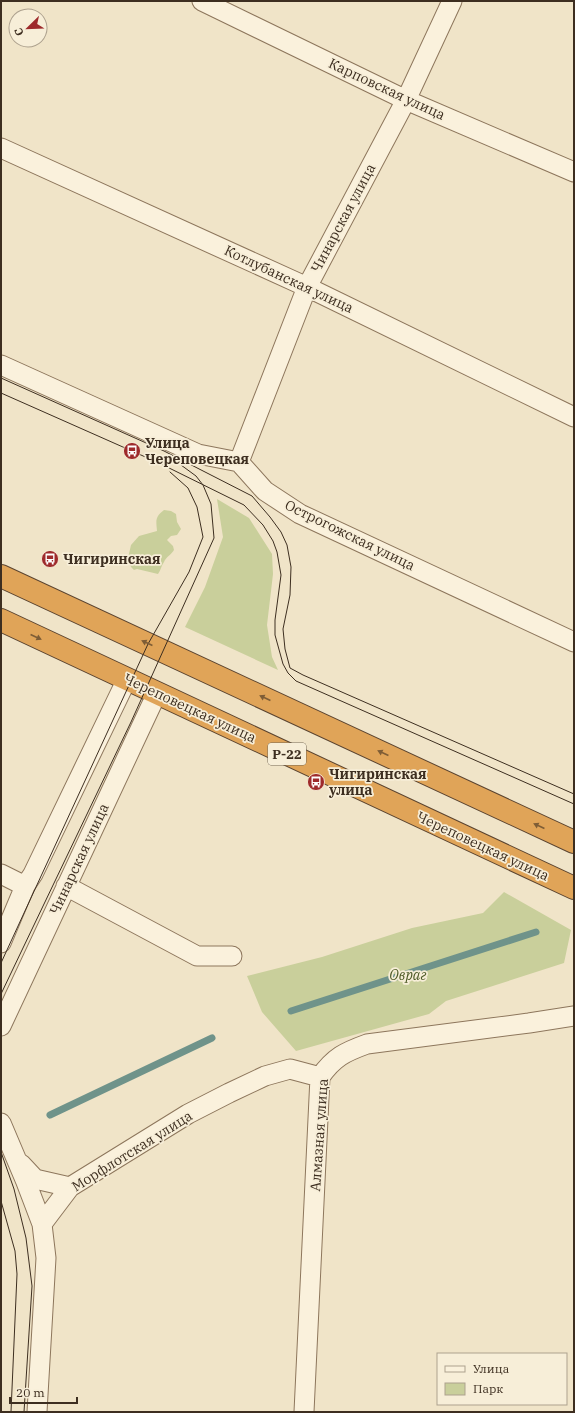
<svg xmlns="http://www.w3.org/2000/svg" width="575" height="1413" font-family="'IBM Plex Serif',serif">
<style>
.green{fill:#c9cf9b}
.lines{fill:none;stroke-linecap:round;stroke-linejoin:round}
.stream{stroke:#6f938a;stroke-width:7}
.street-casing{stroke:#8d765c;stroke-width:21}
.highway-casing{stroke:#5b4430;stroke-width:24}
.street{stroke:#faf1dc;stroke-width:19}
.highway{stroke:#e0a458;stroke-width:22}
.tram{stroke:#3d2e20;stroke-width:1}
.oneway{fill:#7e5d36}
.labels{text-anchor:middle;stroke-width:3.5;stroke-linejoin:round;paint-order:stroke}
.shield{fill:#f7eed8;stroke:#756857;stroke-width:1}
.shield-label{font-size:13px;font-weight:bold;fill:#3d2e20}
.street-label{font-size:14px;fill:#3d2e20;stroke:#f7eed8}
.poi-label{font-size:14px;font-weight:bold;fill:#3d2e20;stroke:#f7eed8;text-anchor:start}
.park-label{font-size:14px;font-style:italic;fill:#4d5a26;stroke:#f7eed8}
</style>
<rect width="100%" height="100%" fill="#f0e4c8"/>
<path class="green" d="M217,499L249,518L272,554L273,574L267,625L272,657L278,670L185,627L205,587L223,537Z
M164,510L171,511L176,514L177,522L181,529L177,535L171,536L167,540L173,546L174,550C171,555 166,557 164,562C161,566 161,570 158,574L137,569L134,570L131,567L128,558L131,545L139,536L157,531C156,520 155,517 164,510Z
M504,892L571,930L564,963L446,1001L429,1014L296,1051L262,1012L247,976L322,957L412,928L483,913Z"/>
<g class="lines">
<path class="stream" d="M291,1011L536,932
M50,1115L212,1038"/>
<g class="street-casing">
<path id="street" d="M202,1L406,100L574,172
M1,148L307,287L574,417
M1,365L198,454L239,462L265,491L300,514L574,642
M239,462L307,287L406,100L452,1
M1,874L25,886L33,874L127,679
M66,886L197,956H232
M1,943L25,886
M1,1026L157,693
M1,1123L26,1182L42,1224
M21,1164L35,1179L70,1187
M37,1412L46,1258L42,1224L70,1187L188,1114L229,1093L265,1076L290,1069L320,1077
M304,1412L320,1077C334,1057 345,1052 367,1044L529,1023L574,1016"/>
</g>
<g class="highway-casing">
<path id="highway" d="M1,576L574,842
M1,620L574,888"/>
</g>
<use href="#street" class="street"/>
<use href="#highway" class="highway"/>
<path class="tram" d="M1,378L164,451L252,496L270,517L281,532L287,545L291,567L290,595L283,629L285,649L290,668L303,675L574,794
M1,393L159,463L244,505L263,525L273,541L277,552L281,575L275,620V635L283,664L288,673L296,681L574,804
M1,963L148,644L189,572L203,537L197,507L188,488L170,472
M1,994L131,722L214,538L211,504L203,485L196,476L181,465
M1,1152L14,1189L26,1238L32,1286L24,1412
M1,1201L15,1251L17,1274L11,1412"/>
</g>
<defs><path id="oneway-solid" d="M-6-.8H1V-3.2L6.5 0L1 3.2V.8H-6Z"/></defs>
<g class="oneway">
<use href="#oneway-solid" transform="translate(36 637) rotate(25)"/>
<use href="#oneway-solid" transform="translate(147 643) rotate(-155)"/>
<use href="#oneway-solid" transform="translate(265 698) rotate(-155)"/>
<use href="#oneway-solid" transform="translate(383 753) rotate(-155)"/>
<use href="#oneway-solid" transform="translate(539 826) rotate(-155)"/>
</g>
<defs>
<g id="bus-disc" transform="scale(0.9)"><circle r="9.5" fill="#9e2a2b" stroke="#f7eed8"/><path d="M-5-6H5V4H4V6H2V4H-2V6H-4V4H-5ZM-3.5-4V0h7V-4ZM-3.5 1.2v1.5H-2V1.2ZM2 1.2v1.5H3.5V1.2Z" fill="#fff"/></g>
</defs>
<g fill-rule="evenodd">
<use href="#bus-disc" x="132" y="451"/>
<use href="#bus-disc" x="50" y="559"/>
<use href="#bus-disc" x="316" y="782"/>
</g>
<g class="labels">
<rect class="shield" x="268" y="743" width="38" height="22" rx="3"/>
<g class="shield-label">
<text x="287" y="759">Р-22</text>
</g>
<g class="street-label">
<text transform="translate(387 89) rotate(25)" y="5">Карповская улица</text>
<text transform="translate(343 218) rotate(-62)" y="5">Чинарская улица</text>
<text transform="translate(289 279) rotate(25)" y="5">Котлубанская улица</text>
<text transform="translate(350 535) rotate(26)" y="5">Острогожская улица</text>
<text transform="translate(190 708) rotate(25)" y="5">Череповецкая улица</text>
<text transform="translate(483 846) rotate(25)" y="5">Череповецкая улица</text>
<text transform="translate(79 859) rotate(-65)" y="5">Чинарская улица</text>
<text transform="translate(319 1135) rotate(-86)" y="5">Алмазная улица</text>
<text transform="translate(132 1151) rotate(-32)" y="5">Морфлотская улица</text>
</g>
<g class="poi-label">
<text x="145" y="448">Улица<tspan x="145" dy="16">Череповецкая</tspan></text>
<text x="63" y="564">Чигиринская</text>
<text x="329" y="779">Чигиринская<tspan x="329" dy="16">улица</tspan></text>
</g>
<g class="park-label">
<text x="408" y="980">Овраг</text>
</g>
</g>
<rect width="575" height="1413" fill="none" stroke="#3d2e20" stroke-width="4"/>
<rect x="437" y="1353" width="130" height="52" fill="#f7eed8" stroke="#ada18e"/>
<rect x="445" y="1366" width="20" height="6" fill="#faf1dc" stroke="#ada18e"/>
<text x="473" y="1373" font-size="12" fill="#3d2e20">Улица</text>
<rect x="445" y="1383" width="20" height="12" fill="#c9cf9b" stroke="#ada18e"/>
<text x="473" y="1393" font-size="12" fill="#3d2e20">Парк</text>
<g transform="translate(28 28) rotate(247)"><circle r="19" fill="#f7eed8" stroke="#ada18e"/>
<path d="M0-3L7 15L0 10L-7 15Z" fill="#9e2a2b"/>
<text y="-6" font-size="11" font-weight="bold" text-anchor="middle" fill="#3d2e20">С</text>
</g>
<path d="M10 1397v6h67v-6" fill="none" stroke="#3d2e20" stroke-width="2"/>
<text x="16" y="1397" font-size="12" fill="#3d2e20" stroke="#f7eed8" stroke-width="3" paint-order="stroke">20 m</text>
</svg>
